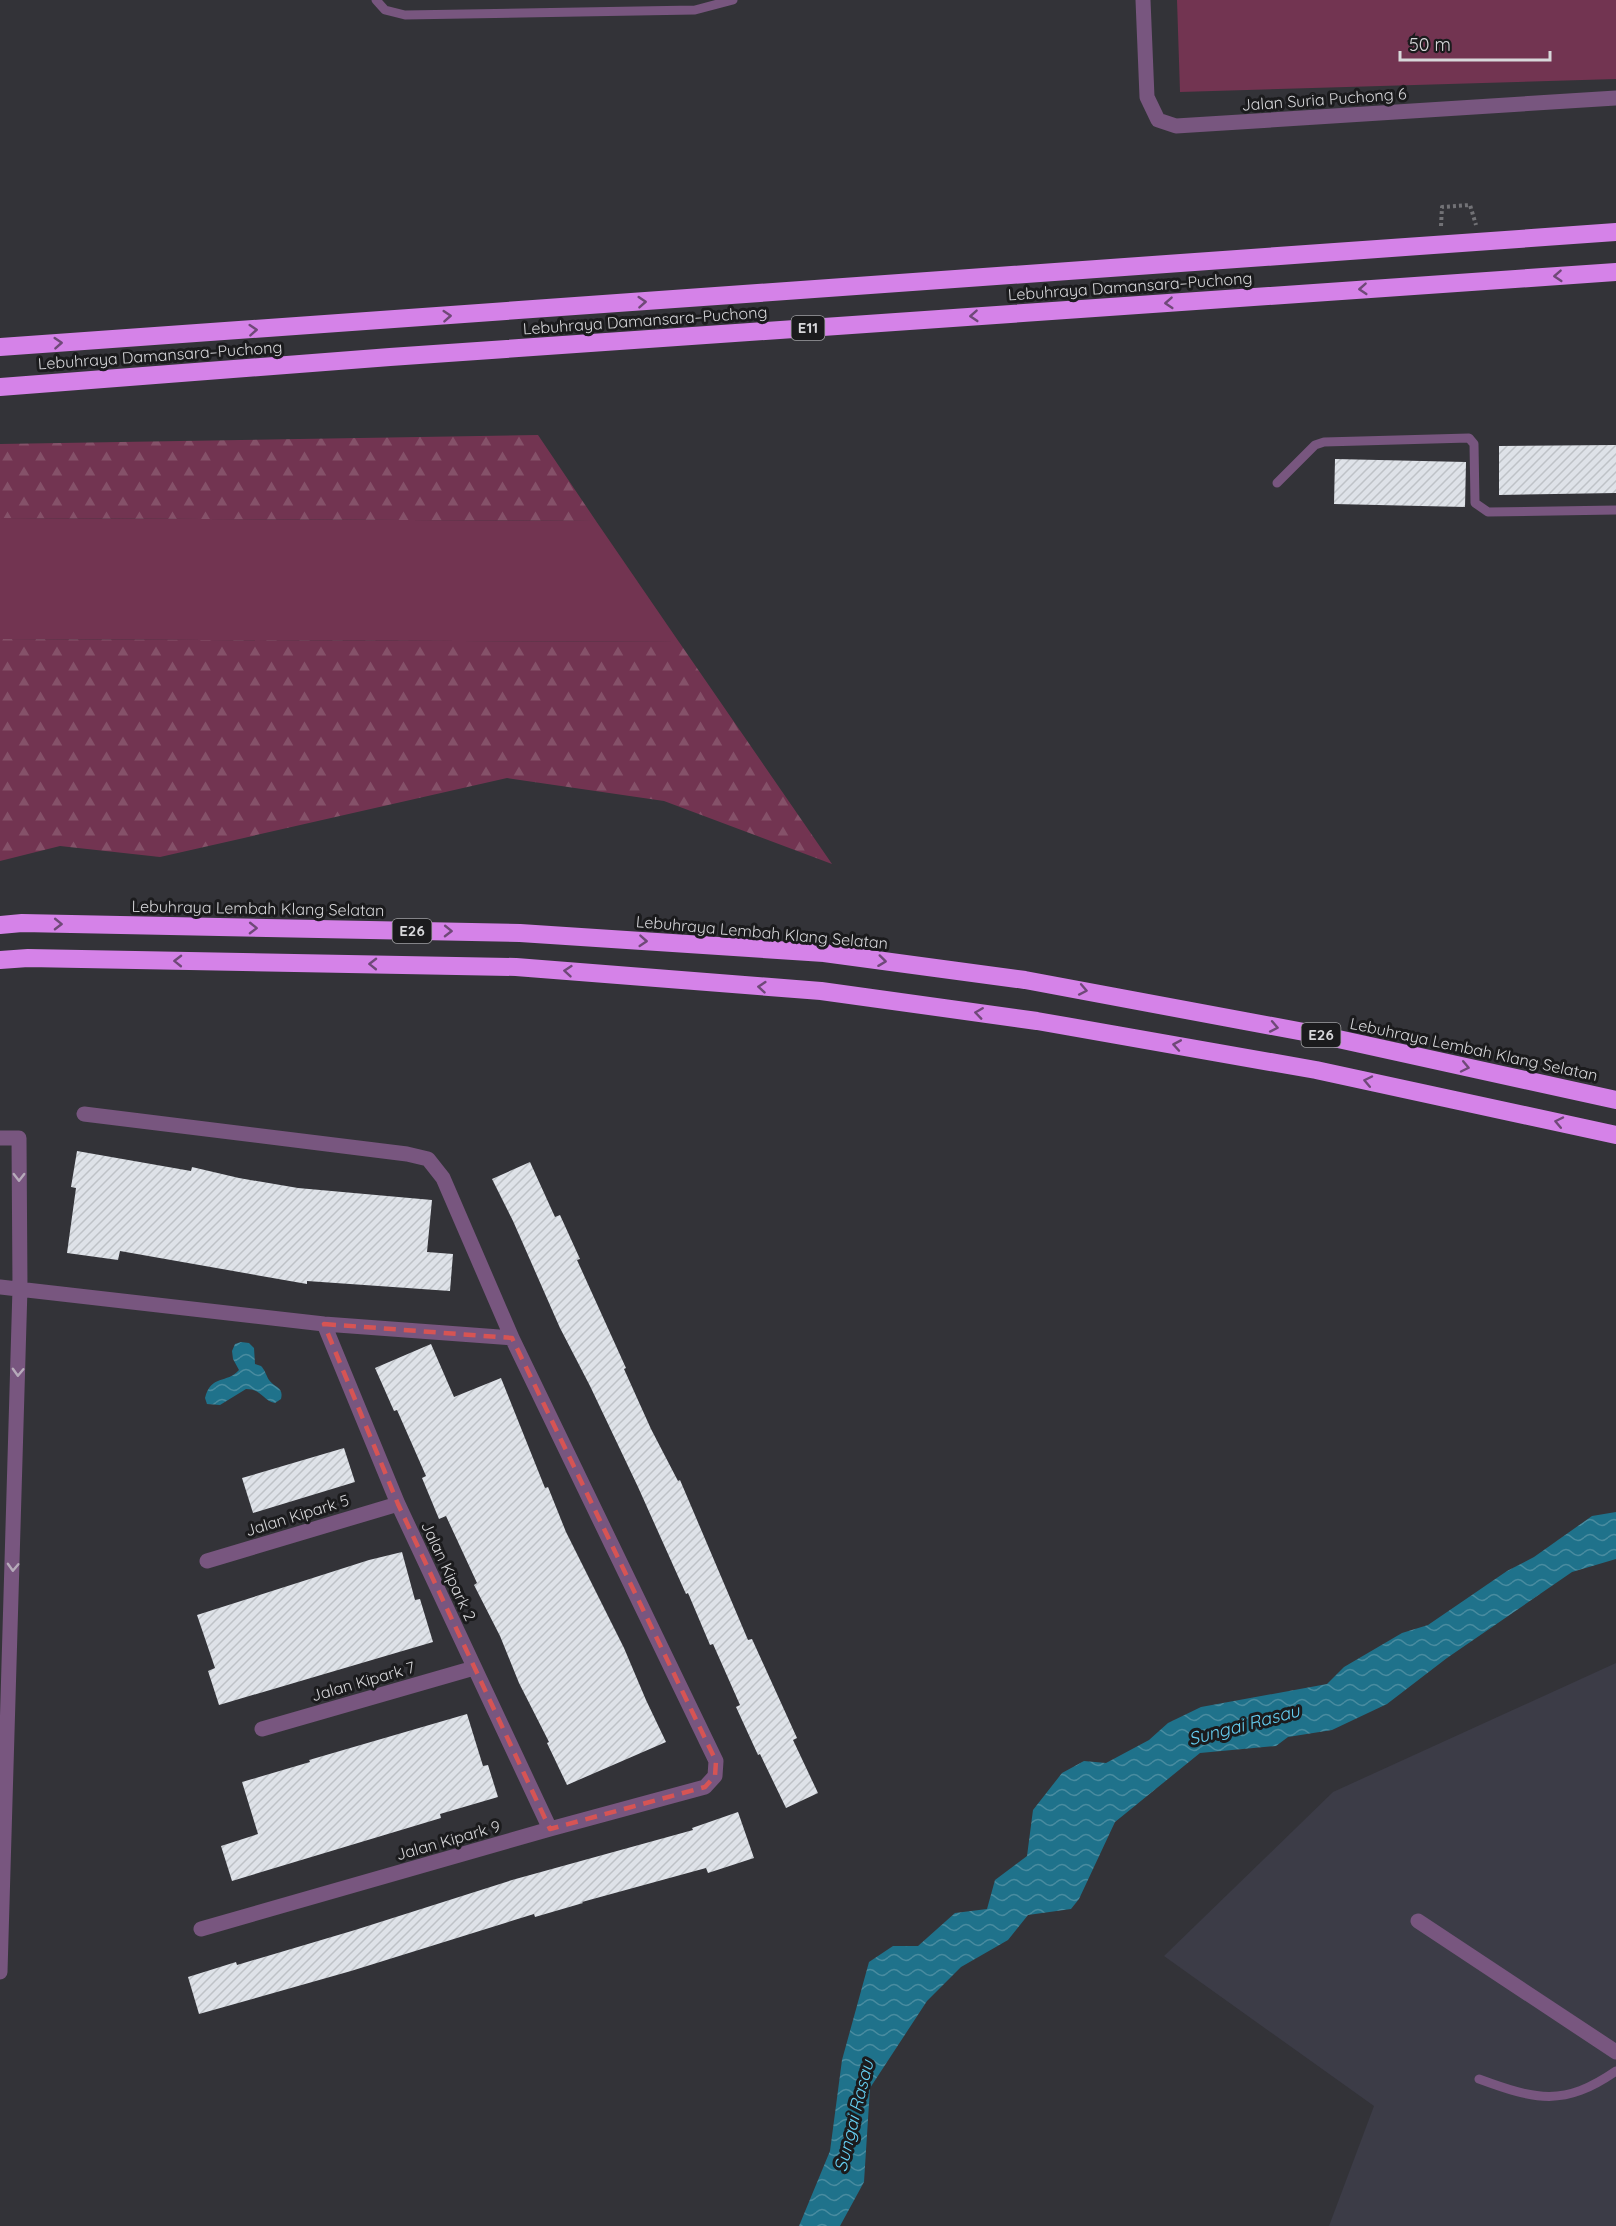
<svg xmlns="http://www.w3.org/2000/svg" width="1616" height="2226" font-family="Quicksand,sans-serif">
<style>
.built{fill:#3c3c47}
.grass{fill:#723451}
.forest{fill:url(#forest-firs)}
.water{fill:url(#water-waves)}
.building{fill:url(#building-hatch)}
.lines{fill:none;stroke-linecap:round;stroke-linejoin:round}
.path{stroke:#727276;stroke-width:4;stroke-dasharray:3 3;stroke-linecap:butt}
.lane{stroke:#78567f;stroke-width:9}
.street{stroke:#78567f;stroke-width:15}
.highway{stroke:#d582e8;stroke-width:18}
.oneway{stroke:#6f4978}
.oneway2{stroke:#b6aaba}
.marked{fill:none;stroke:#d65454;stroke-width:4.5;stroke-dasharray:12 8;stroke-linejoin:round}
.labels{text-anchor:middle;stroke-width:6;stroke-linejoin:round;paint-order:stroke}
.shield{fill:#1b1b1d;stroke:#9f9fa1;stroke-width:1.5}
.shield-label{font-size:15px;font-weight:bold;fill:#d7d7da}
.street-label{font-size:16px;fill:#d7d7da;stroke:#1b1b1d}
.water-label{font-size:18px;font-style:italic;fill:#66d0f3;stroke:#1b1b1d}
</style>
<defs>
<pattern id="forest-firs" width="22" height="20" patternUnits="userSpaceOnUse" patternTransform="scale(1.5)"><rect width="22" height="20" fill="#723451"/><path d="M5 1l3.5 6h-7zM16 11l3.5 6h-7z" fill="#855169"/></pattern>
<pattern id="water-waves" width="16" height="10" patternUnits="userSpaceOnUse" patternTransform="scale(1.5)"><rect width="16" height="10" fill="#1f728b"/><path d="M0 5q4-4 8 0t8 0" fill="none" stroke="#498ca0"/></pattern>
<pattern id="building-hatch" width="6" height="6" patternUnits="userSpaceOnUse" patternTransform="scale(1.5)"><rect width="6" height="6" fill="#dee2e8"/><path d="M-1 1l2-2M0 6l6-6M5 7l2-2" fill="none" stroke="#bec2c7"/></pattern>
</defs>
<rect width="100%" height="100%" fill="#333338"/>
<path class="built" d="M1616,1663V2226H1329L1374,2106L1164,1956L1333,1792Z"/>
<path class="grass" d="M1177,0H1616V79L1180,92Z
M0,518L596,521L679,642L0,639Z"/>
<path class="forest" d="M538,435L596,521L0,518V444Z
M0,639L679,642L832,864L664,801L507,778L160,857L60,846L0,861Z"/>
<path class="water" d="M241,1342L249,1343L254,1348L255,1364L261,1366C265,1370 266,1375 269,1380C275,1388 284,1387 281,1399L275,1403C262,1400 262,1389 246,1389L220,1405L207,1404L205,1398C211,1374 227,1384 239,1370L233,1359L232,1351L235,1344Z
M1616,1512V1559L1572,1572L1447,1658L1387,1704L1332,1730L1288,1737L1276,1746L1200,1753L1115,1822L1079,1899L1071,1909L1028,1915L1008,1940L961,1967L927,2001L870,2088L864,2182L840,2226H799L830,2151L842,2060L869,1962L893,1946H918L955,1913L987,1909L995,1880L1027,1856L1033,1810L1062,1773L1084,1761L1106,1763L1149,1740L1168,1723L1201,1707L1327,1684L1344,1667L1402,1633L1428,1625L1507,1571L1534,1557L1592,1516Z"/>
<path class="building" d="M1616,445V493L1499,495V446Z
M1335,459L1466,462L1465,507L1334,504Z
M77,1151L191,1171L192,1167L239,1178L298,1188L432,1200L427,1252L453,1254L450,1291L307,1281V1284L120,1251L118,1260L67,1253L76,1188L71,1187Z
M530,1162L555,1217L560,1215L580,1259L577,1260L626,1368L624,1369L651,1429L678,1481L680,1480L748,1640L752,1639L797,1738L793,1740L818,1793L786,1808L760,1754L758,1755L736,1707L740,1705L713,1644L710,1645L688,1593L686,1594L638,1487L590,1386L560,1328L513,1221L492,1179Z
M431,1344L454,1397L501,1378L545,1488L548,1487L566,1532L624,1648L646,1700L666,1742L567,1785L547,1743L549,1742L519,1683L500,1636L474,1585L477,1583L446,1516L439,1519L422,1478L426,1476L397,1410L394,1411L375,1368Z
M344,1448L355,1482L253,1513L242,1478Z
M402,1552L415,1600L420,1599L433,1642L219,1705L208,1671L215,1668L197,1615L369,1560Z
M467,1714L483,1766L488,1765L498,1797L440,1814L441,1818L232,1881L221,1846L258,1834L242,1782L310,1762L309,1760Z
M738,1812L754,1858L708,1873L706,1868L582,1902L583,1903L535,1917L534,1914L351,1971L199,2014L188,1977L236,1962L237,1965L355,1930L512,1880L693,1830L692,1828Z"/>
<g class="lines">
<path class="path" d="M1441,226L1442,207L1470,205L1476,225"/>
<path class="lane" d="M376,0L385,10L405,15L695,10L733,0
M1277,483L1315,445L1324,442L1469,438L1474,444L1475,503L1488,512L1616,510
M1479,2079C1536,2100 1564,2107 1616,2071"/>
<path class="street" d="M1143,0L1147,97L1158,120L1176,126L1616,98
M84,1114L407,1154L428,1159L443,1178L512,1338L716,1761L715,1776L705,1787L550,1829L201,1929
M0,1138H19L20,1288L0,1972
M0,1287L324,1324L512,1338
M324,1324L398,1504L550,1829
M207,1561L398,1504
M262,1729L474,1668
M1418,1921L1616,2052"/>
<path class="highway" d="M0,347L1616,232
M0,387L390,357L1616,272
M0,925L22,923L520,933L824,953L1025,980L1320,1035L1616,1100
M0,960L28,958L516,967L821,991L1037,1021L1316,1070L1616,1135"/>
</g>
<defs><path id="oneway-chevron" d="M-2-3.5L2.5 0L-2 3.5" fill="none" stroke-width="1.6" stroke-linecap="round" stroke-linejoin="round" transform="scale(1.5)"/></defs>
<g class="oneway">
<use href="#oneway-chevron" transform="translate(1558 276) rotate(176)"/>
<use href="#oneway-chevron" transform="translate(1363 289) rotate(176)"/>
<use href="#oneway-chevron" transform="translate(642 302) rotate(-4)"/>
<use href="#oneway-chevron" transform="translate(1169 303) rotate(176)"/>
<use href="#oneway-chevron" transform="translate(447 316) rotate(-4)"/>
<use href="#oneway-chevron" transform="translate(974 316) rotate(176)"/>
<use href="#oneway-chevron" transform="translate(253 330) rotate(-4)"/>
<use href="#oneway-chevron" transform="translate(58 343) rotate(-4)"/>
<use href="#oneway-chevron" transform="translate(58 924) rotate(1)"/>
<use href="#oneway-chevron" transform="translate(253 928) rotate(1)"/>
<use href="#oneway-chevron" transform="translate(448 931) rotate(1)"/>
<use href="#oneway-chevron" transform="translate(643 941) rotate(4)"/>
<use href="#oneway-chevron" transform="translate(178 961) rotate(-179)"/>
<use href="#oneway-chevron" transform="translate(882 961) rotate(7)"/>
<use href="#oneway-chevron" transform="translate(373 964) rotate(-179)"/>
<use href="#oneway-chevron" transform="translate(568 971) rotate(-175)"/>
<use href="#oneway-chevron" transform="translate(762 987) rotate(-175)"/>
<use href="#oneway-chevron" transform="translate(1083 990) rotate(11)"/>
<use href="#oneway-chevron" transform="translate(979 1013) rotate(-172)"/>
<use href="#oneway-chevron" transform="translate(1274 1027) rotate(11)"/>
<use href="#oneway-chevron" transform="translate(1177 1045) rotate(-170)"/>
<use href="#oneway-chevron" transform="translate(1465 1067) rotate(12)"/>
<use href="#oneway-chevron" transform="translate(1368 1081) rotate(-168)"/>
<use href="#oneway-chevron" transform="translate(1559 1122) rotate(-168)"/>
</g>
<g class="oneway2">
<use href="#oneway-chevron" transform="translate(19 1177) rotate(90)"/>
<use href="#oneway-chevron" transform="translate(18 1372) rotate(92)"/>
<use href="#oneway-chevron" transform="translate(13 1567) rotate(92)"/>
</g>
<path class="marked" d="M324,1324L512,1338L716,1761L715,1776L705,1787L550,1829L398,1504Z"/>
<g class="labels">
<g class="shield">
<rect x="791.5" y="316" width="33" height="24" rx="4.5"/>
<rect x="392.5" y="919" width="39" height="24" rx="4.5"/>
<rect x="1301.5" y="1023" width="39" height="24" rx="4.5"/>
</g>
<g class="shield-label">
<text x="808" y="333">E11</text>
<text x="412" y="936">E26</text>
<text x="1321" y="1040">E26</text>
</g>
<g class="street-label">
<text transform="translate(1324 99) rotate(-4)" y="6">Jalan Suria Puchong 6</text>
<text transform="translate(1130 286) rotate(-4)" y="6">Lebuhraya Damansara–Puchong</text>
<text transform="translate(645 320) rotate(-4)" y="6">Lebuhraya Damansara–Puchong</text>
<text transform="translate(160 355) rotate(-4)" y="6">Lebuhraya Damansara–Puchong</text>
<text transform="translate(258 908) rotate(1)" y="6">Lebuhraya Lembah Klang Selatan</text>
<text transform="translate(762 932) rotate(5)" y="6">Lebuhraya Lembah Klang Selatan</text>
<text transform="translate(1474 1049) rotate(12)" y="6">Lebuhraya Lembah Klang Selatan</text>
<text transform="translate(297 1515) rotate(-17)" y="6">Jalan Kipark 5</text>
<text transform="translate(449 1571) rotate(65)" y="6">Jalan Kipark 2</text>
<text transform="translate(363 1681) rotate(-16)" y="6">Jalan Kipark 7</text>
<text transform="translate(448 1840) rotate(-16)" y="6">Jalan Kipark 9</text>
</g>
<g class="water-label">
<text transform="translate(1244 1725) rotate(-15)" y="6">Sungai Rasau</text>
<text transform="translate(854 2116) rotate(-76)" y="6">Sungai Rasau</text>
</g>
</g>
<path d="M1400 51v9h150v-9" fill="none" stroke="#d7d7da" stroke-width="3"/>
<text x="1409" y="51" font-size="18" fill="#d7d7da" stroke="#1b1b1d" stroke-width="4.5" paint-order="stroke">50 m</text>
</svg>
